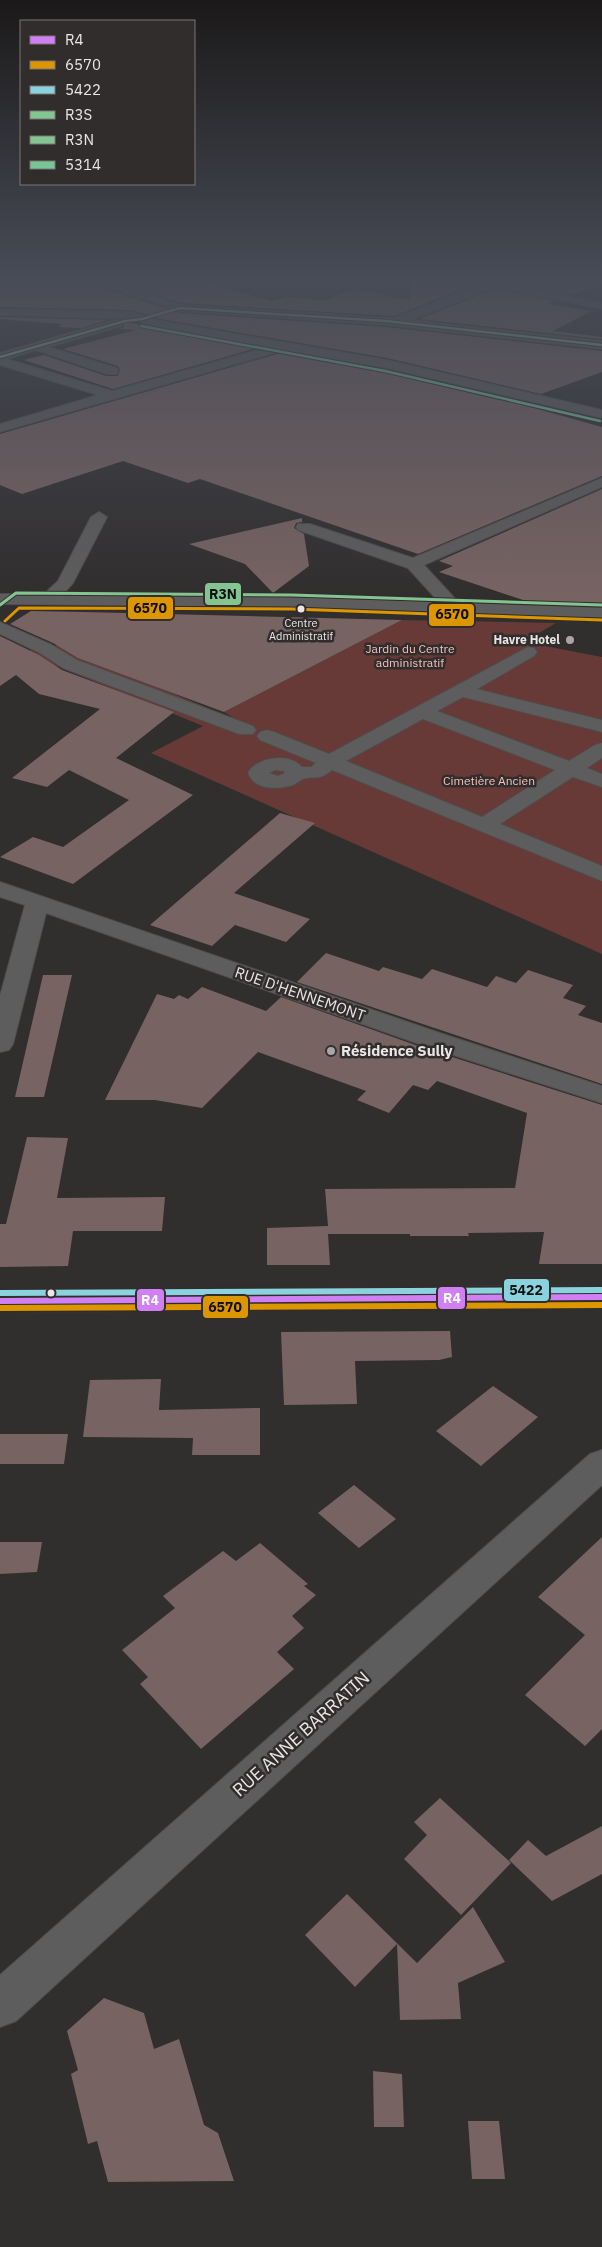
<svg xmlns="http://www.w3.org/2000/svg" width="602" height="2247" font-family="'IBM Plex Sans',sans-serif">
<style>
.green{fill:#673a37}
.building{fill:#776362}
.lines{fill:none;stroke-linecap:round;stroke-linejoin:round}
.minor-casing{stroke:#4f4c4c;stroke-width:2}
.minor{fill:#5e5d5d;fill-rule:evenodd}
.bus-1-casing{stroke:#322d2d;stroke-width:10}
.bus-2-far1-casing{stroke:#322d2d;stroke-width:5}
.bus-2-casing{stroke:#322d2d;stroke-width:10}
.bus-3-casing{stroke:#322d2d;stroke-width:10}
.bus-4-casing{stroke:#322d2d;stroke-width:4.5}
.bus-5-casing{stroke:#322d2d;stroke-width:5}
.bus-6-casing{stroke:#322d2d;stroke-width:4.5}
.bus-1{stroke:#d080f3;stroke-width:6}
.bus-2-far1{stroke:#dc9600;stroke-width:3}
.bus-2{stroke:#dc9600;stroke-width:6}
.bus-3{stroke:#8ad3de;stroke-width:6}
.bus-4{stroke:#83c491;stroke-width:2.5}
.bus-5{stroke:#83c491;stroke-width:3}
.bus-6{stroke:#78c696;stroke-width:2.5}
.bus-dot{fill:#e9e6e6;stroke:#322d2d;stroke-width:2}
.poi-dot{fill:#a9a6a6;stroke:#322d2d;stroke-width:2}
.labels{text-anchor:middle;stroke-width:5;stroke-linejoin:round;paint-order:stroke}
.far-bus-label{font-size:11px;fill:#e9e6e6;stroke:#322d2d}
.far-poi-label{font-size:12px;font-weight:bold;fill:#e9e6e6;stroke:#322d2d;text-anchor:end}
.far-park-label{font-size:12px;fill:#f5c2bc;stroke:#322d2d}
.street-label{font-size:15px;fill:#e9e6e6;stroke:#322d2d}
.poi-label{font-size:15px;font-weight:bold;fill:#e9e6e6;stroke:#322d2d;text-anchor:start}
.near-street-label{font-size:18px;fill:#e9e6e6;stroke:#322d2d}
.line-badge{stroke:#322d2d;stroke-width:2}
.badge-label{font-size:14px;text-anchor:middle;font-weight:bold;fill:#fff}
.pale-badge-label{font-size:14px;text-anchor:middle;font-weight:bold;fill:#111}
</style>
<rect width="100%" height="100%" fill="#312e2e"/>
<path class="green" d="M402,620L556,623L524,642L602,657V954L151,753L203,726L27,654L31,650L37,653L57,645L239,721L224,712Z"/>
<path class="building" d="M0,279H85L87,283L180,313L386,327L602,351V372L541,394L387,358L161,319L132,310L0,307Z
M107,279H193L273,301L288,297L326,300L356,289L410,300L412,279H468L471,283L476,284L394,316L181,303Z
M496,279H602V284L572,295Z
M495,289L555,301L548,304L591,311L553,331L602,337V339L419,319Z
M0,317L107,320L81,328L58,327L62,324L0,319Z
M124,321L160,330L260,347L113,389L24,360L44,355L106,376H118L120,370L118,366L63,349L136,330L119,329L124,327Z
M284,352L387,370L522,401L516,403L602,427V476L418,554L200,479L188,483L123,461L22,494L0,485V434Z
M602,489V605L532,603L439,572L453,566L439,561Z
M302,518V522L296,523L294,528L304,534L309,566L273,593L245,564L189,544Z
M31,611L84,612L402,620L224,712L78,658L53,643L10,624Z
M0,636L39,655L62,670L174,712L116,758L193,795L73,884L0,857L33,837L63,847L129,800L69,770L47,787L12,778L100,709L39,694L16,675L0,686Z
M280,813L315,823L234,893L310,919L286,942L235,925L212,946L150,925Z
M326,953L379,971L383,967L422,979L432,969L487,987L496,976L516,983L528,970L573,985L563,998L586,1006L578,1015L602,1023V1084L297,982Z
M43,975H72L44,1097H15Z
M202,987L266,1011L281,997L421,1047L602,1105V1264H539L544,1232L468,1233L469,1236H410V1234H328L330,1265H267V1228L328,1226L325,1189L515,1188L527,1113L437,1081L428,1090L413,1085L389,1113L357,1100L366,1091L258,1052L202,1108L155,1100H105L157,994L174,999L179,995L188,999Z
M27,1137L68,1138L57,1198L165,1197L162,1231H73L68,1266L0,1267V1224H6Z
M450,1331L452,1357L439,1360L355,1361L357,1404L284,1405L281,1332Z
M161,1379L159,1410L260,1408V1455H192L193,1438L83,1437L90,1380Z
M493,1386L538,1417L481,1466L436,1431Z
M0,1434H68L64,1464H0Z
M354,1485L396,1519L359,1548L318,1513Z
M602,1537V1729L585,1746L525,1695L585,1635L538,1597Z
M0,1542H42L37,1572L0,1574Z
M260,1543L308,1584L304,1586L316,1595L292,1616L304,1628L277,1652L294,1669L201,1749L140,1684L148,1677L122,1650L175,1608L163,1596L223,1551L236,1561Z
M440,1798L511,1863L461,1915L404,1859L427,1835L414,1822Z
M602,1826V1874L552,1901L509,1860L528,1840L546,1856Z
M347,1894L417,1963L473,1907L505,1962L458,1983L461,2019L400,2020L397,1944L355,1987L305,1935Z
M104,1998L144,2013L154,2049L179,2039L204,2125L218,2133L234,2181L108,2182L97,2141L88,2144L71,2074L78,2070L67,2031Z
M373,2071L402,2074L404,2127H374Z
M468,2121H499L505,2179H472Z"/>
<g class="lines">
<g class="minor-casing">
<path id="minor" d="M87,279H102L181,305L394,318L482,284L471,281L470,279H489L602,303V309L495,287L411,320L602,341V349L386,325L180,311L88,281Z
M0,309L132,312L161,321L387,360L602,410V418L387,368L284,350L0,432V424L98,395L0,365V353L114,320H122V326L49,347L117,368L118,371L117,374H107L36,350L7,359L112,391L268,347L160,328L131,319L0,315Z
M602,478V487L424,565L459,603L602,608V618L292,607L0,604V594H44L58,581L91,517L99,512L107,517L73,583L63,594L292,597L439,602L408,568L298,530L296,527L298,524H310L413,558Z
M0,622L52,645L77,660L253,726L256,730L253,734H239L63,668L40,653L0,634Z
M528,647L534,648L537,652L534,656L477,689L602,720V732L463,697L437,711L569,761L595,745L602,743V758L587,768L602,774V787L573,777L500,824L602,866V881L332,770C317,782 317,775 303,779C300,780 296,784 293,785C279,790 252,790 248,772C258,757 289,752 302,767H311L316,763L260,740L257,736L260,732L267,730L274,732L329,754ZM423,719L555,770L482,817L346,761ZM275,770L284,771L285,773L278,776L269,773Z
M0,882L440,1033L602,1086V1103L422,1045L46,913L13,1044L9,1050L0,1052V996L25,905L0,897Z
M602,1286V1308L0,1312V1290Z
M602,1450V1485L16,2021L0,2027V1975L590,1454Z"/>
</g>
<use href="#minor" class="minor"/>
<g class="bus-1-casing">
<path id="bus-1" d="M0,1301L602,1297"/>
</g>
<g class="bus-2-far1-casing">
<path id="bus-2-far1" d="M5,621L19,608L292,609L602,620"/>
</g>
<g class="bus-2-casing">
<path id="bus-2" d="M0,1308L602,1305"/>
</g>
<g class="bus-3-casing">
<path id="bus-3" d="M0,1293L602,1290"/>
</g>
<g class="bus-4-casing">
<path id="bus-4" d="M0,357L125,321L142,319L180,308L386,321L602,345"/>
</g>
<g class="bus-5-casing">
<path id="bus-5" d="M0,605L16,593L292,595L602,605"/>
</g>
<g class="bus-6-casing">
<path id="bus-6" d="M141,326L385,371L600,421"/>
</g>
<use href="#bus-1" class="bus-1"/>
<use href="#bus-2-far1" class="bus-2-far1"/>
<use href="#bus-2" class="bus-2"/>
<use href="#bus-3" class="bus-3"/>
<use href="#bus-4" class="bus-4"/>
<use href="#bus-5" class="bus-5"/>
<use href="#bus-6" class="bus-6"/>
</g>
<linearGradient id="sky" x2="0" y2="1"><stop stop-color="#1b1919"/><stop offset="0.47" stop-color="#484c57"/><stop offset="1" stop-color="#484c57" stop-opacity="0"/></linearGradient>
<rect width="602" height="593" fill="url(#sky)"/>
<g class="bus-dot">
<circle cx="301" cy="609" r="4.5"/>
<circle cx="51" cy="1293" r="4.5"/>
</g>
<g class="poi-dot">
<circle cx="570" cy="640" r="5"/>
<circle cx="331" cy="1051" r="5"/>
</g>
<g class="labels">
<g class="far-bus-label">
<text x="301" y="627">Centre<tspan x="301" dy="13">Administratif</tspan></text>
</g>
<g class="far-poi-label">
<text x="560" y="644">Havre Hotel</text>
</g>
<g class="far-park-label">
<text x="410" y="653">Jardin du Centre<tspan x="410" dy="14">administratif</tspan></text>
<text x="489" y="785">Cimetière Ancien</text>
</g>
<g class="street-label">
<text transform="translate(300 994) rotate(19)" y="5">RUE D'HENNEMONT</text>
</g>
<g class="poi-label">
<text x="341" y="1056">Résidence Sully</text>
</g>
<g class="near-street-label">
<text transform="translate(301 1734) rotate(-42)" y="6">RUE ANNE BARRATIN</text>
</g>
</g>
<g class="line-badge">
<rect x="204" y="582" width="38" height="24" rx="5" fill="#83c491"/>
<rect x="127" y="596" width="47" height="24" rx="5" fill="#dc9600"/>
<rect x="428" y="603" width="47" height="24" rx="5" fill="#dc9600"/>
<rect x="503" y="1278" width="47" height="24" rx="5" fill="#8ad3de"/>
<rect x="437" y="1286" width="29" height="24" rx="5" fill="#d080f3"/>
<rect x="136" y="1288" width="29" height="24" rx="5" fill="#d080f3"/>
<rect x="202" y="1295" width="47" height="24" rx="5" fill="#dc9600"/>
</g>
<g class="badge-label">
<text x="452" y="1303">R4</text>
<text x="150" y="1305">R4</text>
</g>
<g class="pale-badge-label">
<text x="223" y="599">R3N</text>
<text x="150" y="613">6570</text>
<text x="452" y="619">6570</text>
<text x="526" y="1295">5422</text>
<text x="225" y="1312">6570</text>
</g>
<rect x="20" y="20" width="175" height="165" fill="#322d2d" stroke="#7b7777"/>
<rect x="30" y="36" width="25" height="8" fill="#d080f3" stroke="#7b7777"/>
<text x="65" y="45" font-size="15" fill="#e9e6e6">R4</text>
<rect x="30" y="61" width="25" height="8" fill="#dc9600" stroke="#7b7777"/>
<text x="65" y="70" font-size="15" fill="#e9e6e6">6570</text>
<rect x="30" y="86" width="25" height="8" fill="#8ad3de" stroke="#7b7777"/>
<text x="65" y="95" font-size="15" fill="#e9e6e6">5422</text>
<rect x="30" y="111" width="25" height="8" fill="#83c491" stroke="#7b7777"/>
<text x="65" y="120" font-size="15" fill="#e9e6e6">R3S</text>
<rect x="30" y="136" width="25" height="8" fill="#83c491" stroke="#7b7777"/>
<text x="65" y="145" font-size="15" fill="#e9e6e6">R3N</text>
<rect x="30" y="161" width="25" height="8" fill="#78c696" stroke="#7b7777"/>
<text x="65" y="170" font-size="15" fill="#e9e6e6">5314</text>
</svg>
